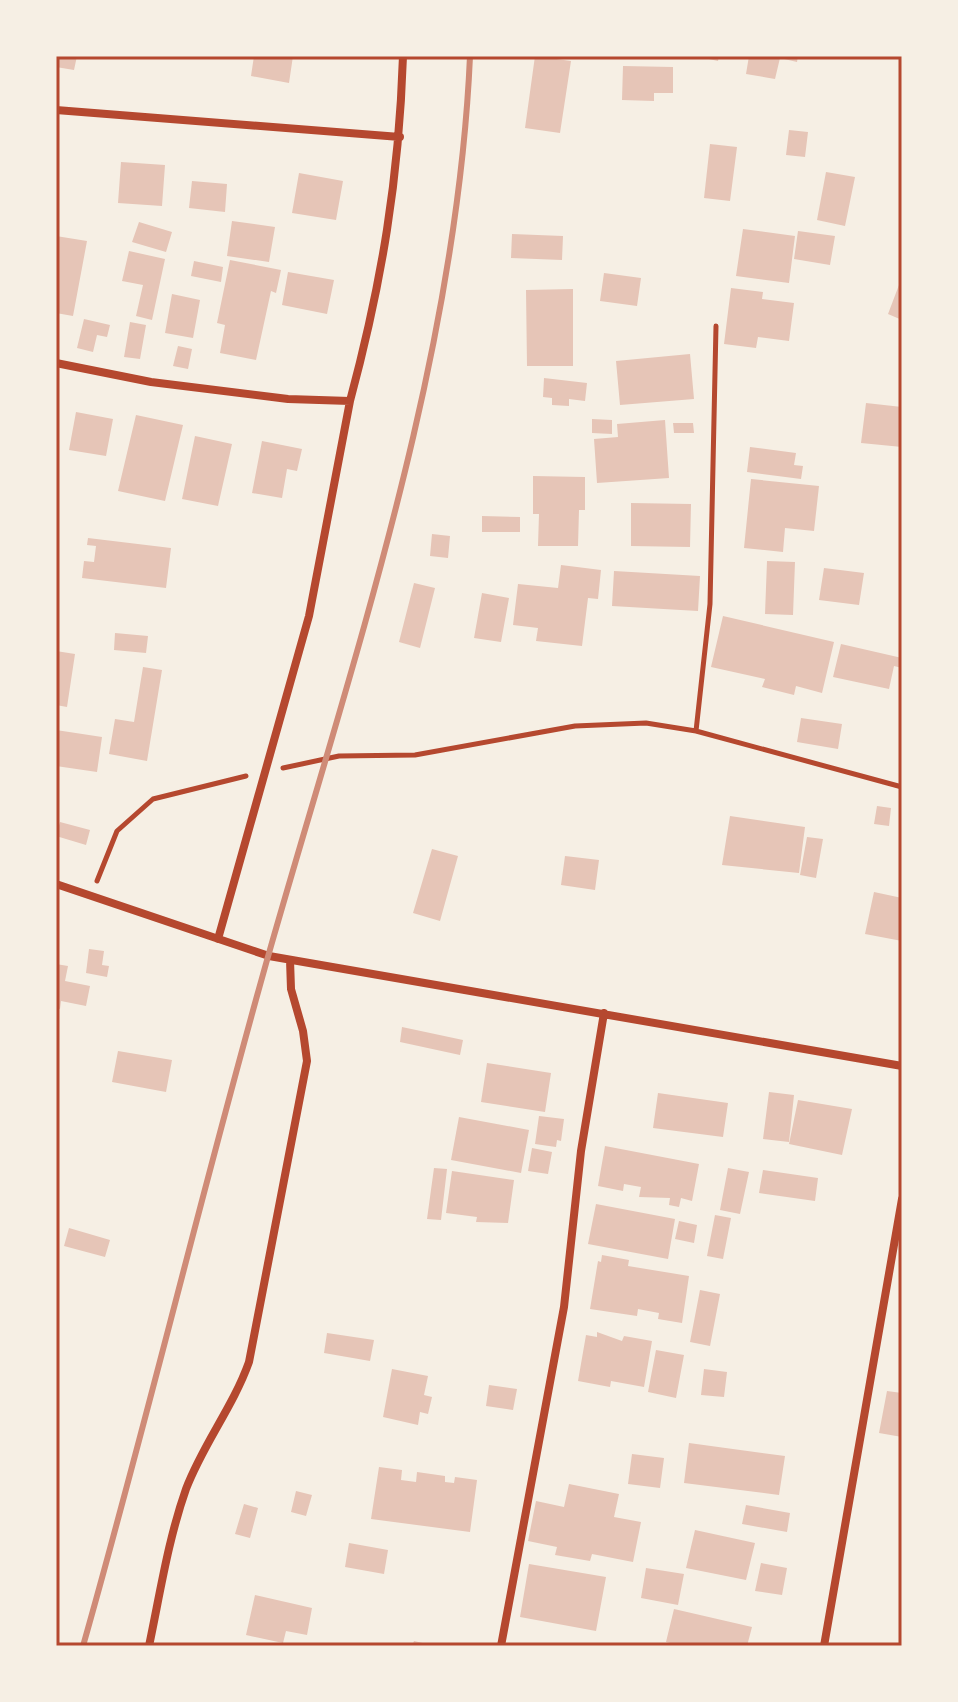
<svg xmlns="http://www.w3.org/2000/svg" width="958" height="1702" viewBox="0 0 958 1702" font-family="Manrope,sans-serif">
	<rect width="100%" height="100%" fill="#f6efe4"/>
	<path fill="#e6c5b7" d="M56 56H77L74 70 56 67Z
		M254 56H293L289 83 251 76Z
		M535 56 571 61 560 133 525 128Z
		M695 56H719L718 61Z
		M749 56H798L797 62 780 58 775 79 746 74Z
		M623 66 673 67V93H654V101L622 100Z
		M789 130 808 132 805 157 786 155Z
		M710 144 737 147 730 201 704 198Z
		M121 162 165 165 162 206 118 203Z
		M826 172 855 177 845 226 817 220Z
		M299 173 343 181 336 220 292 213Z
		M192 181 227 184 225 212 189 208Z
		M232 221 275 227 269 262 227 256Z
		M139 222 172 232 166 252 132 242Z
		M743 229 795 236 789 283 736 276Z
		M798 231 835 236 830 265 794 259Z
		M512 234 563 236 562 260 511 258Z
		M56 236 87 241 73 316 56 313Z
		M129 251 165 259 152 320 136 316 143 285 122 281Z
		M230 260 281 270 276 293 271 291 256 360 220 353 225 325 217 323Z
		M194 261 223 267 221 282 191 276Z
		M288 272 334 280 327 314 282 305Z
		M604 273 641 278 637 306 600 301Z
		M902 277V320L888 314Z
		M731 288 763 292 762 299 794 303 789 341 758 337 756 348 724 344Z
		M573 289V366H527L526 290Z
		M172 294 200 300 193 338 165 333Z
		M84 319 110 325 107 337 97 335 93 352 77 348Z
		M130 322 146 325 140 359 124 357Z
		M178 346 192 349 188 369 173 366Z
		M690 354 694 399 620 405 616 361Z
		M544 378 587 383 585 401 569 399V406L552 405V398L543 397Z
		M866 403 902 407V447L861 443Z
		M76 412 113 419 106 456 69 450Z
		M136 415 183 425 165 501 118 491Z
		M592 419 612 420V434L592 433Z
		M665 420 669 478 597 483 594 439 618 437 617 424Z
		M673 423H693L694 433H674Z
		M195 436 232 444 218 506 182 499Z
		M262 441 302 449 297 471 287 469 282 498 252 493Z
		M750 447 796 453 794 465 803 466 801 479 747 472Z
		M533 476 585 477V510H579L578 546H538L539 514H533Z
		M751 479 819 486 814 531 785 528 783 552 744 548Z
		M631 503 691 504 690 547 631 546Z
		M482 516 520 517V532H482Z
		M432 534 450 536 448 558 430 556Z
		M88 538 171 548 166 588 82 578 84 561 94 562 96 546 87 545Z
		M767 561 795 562 793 615 765 614Z
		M561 565 601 570 598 599 588 598 582 646 536 641 538 628 513 625 518 584 558 588Z
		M824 568 864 573 859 605 819 600Z
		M614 571 700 576 698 611 612 606Z
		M414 583 435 588 420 648 399 642Z
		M482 593 509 598 501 642 474 638Z
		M723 616 834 642 822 693 796 686 794 695 762 687 765 679 711 667Z
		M115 633 148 636 146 653 114 650Z
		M841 644 902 658V668L894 666 889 689 833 677Z
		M56 651 75 654 67 707 56 705Z
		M143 667 162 670 147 761 109 754 115 719 134 722Z
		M801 718 842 724 838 749 797 742Z
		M56 730 102 737 97 772 56 766Z
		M877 806 891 808 889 826 874 824Z
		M730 816 805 827 799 873 722 865Z
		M60 822 90 830 86 845 56 836Z
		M807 837 823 839 816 878 800 875Z
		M432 849 458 856 440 921 413 913Z
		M565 856 599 860 595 890 561 885Z
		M874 892 902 898V941L865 934Z
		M89 949 104 951 102 965 109 966 107 977 86 973Z
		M56 964 68 966 65 981 90 986 86 1006 61 1001 60 1009 56 1008Z
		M402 1027 463 1040 460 1055 400 1042Z
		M118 1051 172 1060 166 1092 112 1082Z
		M487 1063 551 1073 545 1112 481 1102Z
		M769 1092 794 1095 789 1142 763 1139Z
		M658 1093 728 1103 723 1137 653 1128Z
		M798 1100 852 1109 842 1155 789 1144Z
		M539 1116 564 1119 561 1141 557 1140 556 1147 535 1144Z
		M459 1117 529 1130 521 1173 451 1160Z
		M605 1146 699 1164 692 1201 681 1198 679 1207 669 1205 670 1198 639 1197 641 1187 624 1184 623 1191 598 1186Z
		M532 1148 552 1152 548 1174 528 1171Z
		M434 1168 447 1169 441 1220 427 1219Z
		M728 1168 749 1172 740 1214 720 1210Z
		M763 1170 818 1178 815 1201 759 1193Z
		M452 1171 514 1180 508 1223 476 1222 477 1217 446 1213Z
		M596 1204 675 1219 668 1259 588 1244Z
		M715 1215 731 1218 723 1259 707 1256Z
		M679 1221 697 1225 694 1243 675 1239Z
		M69 1228 110 1240 105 1257 64 1246Z
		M602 1255 629 1260 628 1266 689 1276 682 1323 658 1319 659 1313 638 1309 637 1316 590 1309 598 1261 601 1262Z
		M700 1290 720 1294 710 1346 690 1342Z
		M597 1332 622 1341 624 1336 652 1341 644 1387 611 1381 610 1387 578 1381 586 1335 597 1337Z
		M327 1333 374 1340 370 1361 324 1353Z
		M656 1350 684 1355 676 1398 648 1392Z
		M392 1369 428 1376 424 1395 432 1397 428 1414 420 1412 418 1425 383 1417Z
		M704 1369 727 1372 724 1397 701 1395Z
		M489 1385 517 1389 513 1410 486 1406Z
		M887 1391 902 1393V1437L879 1433Z
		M689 1443 785 1456 779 1495 684 1483Z
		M632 1454 664 1458 660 1488 628 1484Z
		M379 1467 402 1470 401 1480 416 1482 417 1472 445 1476V1482L454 1483 455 1477 477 1480 470 1532 371 1519Z
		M569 1484 619 1494 614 1517 641 1522 633 1562 592 1554 590 1561 555 1555 557 1547 528 1541 536 1501 564 1507Z
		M296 1491 312 1495 306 1516 291 1512Z
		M244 1504 258 1508 250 1538 235 1534Z
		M746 1505 790 1513 787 1532 742 1524Z
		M695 1530 755 1543 746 1580 686 1568Z
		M349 1543 388 1550 384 1574 345 1567Z
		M761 1563 787 1568 782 1595 755 1591Z
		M529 1564 606 1577 596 1631 520 1617Z
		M646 1568 684 1574 678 1605 641 1598Z
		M255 1595 312 1608 307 1635 286 1631 283 1643 246 1635Z
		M674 1609 752 1627 747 1646H683L666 1642Z
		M414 1641 431 1645V1646H412Z"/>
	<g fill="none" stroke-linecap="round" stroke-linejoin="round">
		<path stroke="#b5482f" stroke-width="5" d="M696 731 710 604 716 326
			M283 768 339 756 415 755 575 726 646 723 696 731 902 787
			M97 881 117 831 153 799 246 776"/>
		<path stroke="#b5482f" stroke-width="8" d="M56 110 400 137
			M56 363 151 382 288 399 350 401C382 282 399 178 403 56
			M56 884 269 956 902 1066
			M218 939 309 616 350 401
			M149 1646C160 1594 168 1540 186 1489 203 1444 233 1407 249 1362L307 1061 303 1031 291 989 290 960
			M501 1646 564 1307 581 1151 604 1013
			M824 1646 902 1199"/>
		<path stroke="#cf8b77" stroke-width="6" d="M83 1646C149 1414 205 1178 271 946 353 660 457 355 470 56"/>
	</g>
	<rect width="958" height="1702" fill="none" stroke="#f6efe4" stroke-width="116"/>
	<rect x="58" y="58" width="842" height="1586" fill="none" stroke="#b5482f" stroke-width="3"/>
</svg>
